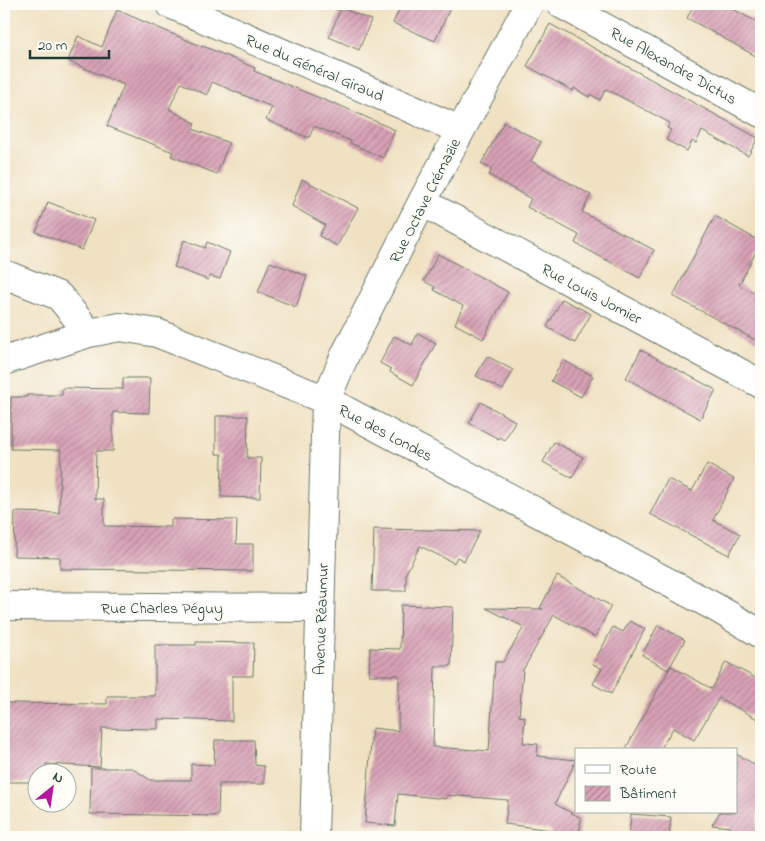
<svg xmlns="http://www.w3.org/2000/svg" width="765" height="841" viewBox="0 0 765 841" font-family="'Indie Flower',sans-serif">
	<defs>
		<pattern id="building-hatch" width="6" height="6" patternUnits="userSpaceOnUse" patternTransform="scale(1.25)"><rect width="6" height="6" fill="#d8a1b6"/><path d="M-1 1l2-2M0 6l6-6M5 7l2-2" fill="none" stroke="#af8495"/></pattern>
	</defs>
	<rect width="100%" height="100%" fill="#fdfcf7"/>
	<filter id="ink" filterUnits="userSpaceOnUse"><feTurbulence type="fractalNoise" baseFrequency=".02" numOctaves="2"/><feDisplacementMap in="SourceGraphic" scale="10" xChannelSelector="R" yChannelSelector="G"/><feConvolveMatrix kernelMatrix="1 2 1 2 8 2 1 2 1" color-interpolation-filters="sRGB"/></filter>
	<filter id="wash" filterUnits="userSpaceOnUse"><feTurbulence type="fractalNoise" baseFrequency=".0096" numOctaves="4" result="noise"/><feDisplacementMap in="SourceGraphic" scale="20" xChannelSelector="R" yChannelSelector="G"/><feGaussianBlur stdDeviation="1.12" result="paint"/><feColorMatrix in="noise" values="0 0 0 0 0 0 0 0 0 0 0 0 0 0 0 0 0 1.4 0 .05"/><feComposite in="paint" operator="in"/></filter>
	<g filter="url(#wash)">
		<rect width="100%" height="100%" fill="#f0e1c2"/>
		<g id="blocks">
			<path fill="url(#building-hatch)" d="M402 4H452L435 41 393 23Z
				M694 4H723L761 24V59L687 18Z
				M341 8 371 20 359 50 329 37Z
				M117 10 203 47V46L255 68 254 71 334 104V103L395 130 383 158 350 143 351 141 314 126 309 138 266 120 272 107 212 82 207 95 181 83 169 109 195 123 193 129 229 143 217 174 171 156 173 152 107 126 124 85 68 61 78 36 102 47Z
				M550 24 758 138 748 156 702 131 696 143 692 141 687 151 666 140 671 130 667 128 670 123 606 89 600 100 590 94 589 97 574 88 573 91 527 66Z
				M504 122 541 142 531 161 591 195 582 212 654 250 640 278 575 243 579 235 527 207 531 199 489 175 492 169 481 164Z
				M302 179 358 208 337 246 319 236 325 225 292 206Z
				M48 202 94 220 82 250 36 232Z
				M715 216 761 242 739 285 761 296V343L673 296Z
				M184 240 205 248 207 242 230 252 220 279 210 276 208 280 174 267Z
				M438 254 508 292 483 339 455 324 463 306 434 290 435 287 424 281Z
				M270 262 307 276 296 307 258 292Z
				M562 299 591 314 575 343 547 327Z
				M418 333 436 343 413 385 390 372 391 369 380 363 394 336 412 345Z
				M641 350 716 390 700 419 626 378Z
				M487 356 513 370 503 390 476 376Z
				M563 360 593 376 581 397 551 381Z
				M123 378H150L149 413 113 412V451H96L95 499H104V526L171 527V519L237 520 236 544H253V571L60 569V557L14 556 15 512 59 513 61 450 11 449V397H27V395H62V388L123 389Z
				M481 402 515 421 505 440 499 437V439L469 423Z
				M216 416H248L247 458H261L260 498 221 497 222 454H216Z
				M554 442 583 457 572 478 543 462Z
				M707 464 734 479 713 520 740 534 729 555 650 514 668 479 692 491Z
				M374 529 429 530 480 531 464 561 457 557 454 563 420 546 406 573V591H372Z
				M557 576 611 606 595 637 554 615 523 670 519 716 525 717 523 743 538 744 537 756 576 760 555 804 581 818 579 837H551V830L505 824 508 800 447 795V799L398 794 395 826 365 823 372 728 398 731 399 675H369L370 648 400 649 401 605 453 607 451 666H435L433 747 489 751 495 662H503L524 627 486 608 543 609 540 608Z
				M630 621 645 629 611 694 593 684 602 669 593 664 613 627 623 632Z
				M658 625 685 640 668 670 642 655Z
				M196 642 254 643 253 676H232V721L158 719V729L102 728 100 767 46 764V774H38V782H7L8 754H4V703L107 704V696H155V645H196Z
				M726 662 761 681V721L719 698 694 740 673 728 660 750H625L671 666 712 689Z
				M215 740H254L255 765 264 766V784H219L218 816 90 814 91 768H132L150 780H191V764L214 765Z
				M736 754 761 768V788H760L756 837H729L730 827 712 825 720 812H736Z
				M631 814 671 817 669 837H629Z"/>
		</g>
	</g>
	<g filter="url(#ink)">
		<use href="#blocks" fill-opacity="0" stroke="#687666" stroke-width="1"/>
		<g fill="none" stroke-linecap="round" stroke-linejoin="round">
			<defs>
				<path id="minor" d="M170 4 460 130
					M561 4 761 113
					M422 202 761 384
					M4 274 59 296 89 333
					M4 361 89 333 120 327 157 333 326 400 713 606 761 634
					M4 606 320 608
					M314 837 326 400 345 355 422 202 529 4"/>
			</defs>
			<use href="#minor" stroke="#687666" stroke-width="30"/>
			<use href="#minor" stroke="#fff" stroke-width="28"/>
		</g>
	</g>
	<g text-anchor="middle" stroke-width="5" stroke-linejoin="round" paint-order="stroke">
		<g font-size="16" fill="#1f3d34" stroke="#fdfcf7">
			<text transform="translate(674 65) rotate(29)" y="6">Rue Alexandre Dictus</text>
			<text transform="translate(315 67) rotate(23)" y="6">Rue du Général Giraud</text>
			<text transform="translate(424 200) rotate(-63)" y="6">Rue Octave Crémazie</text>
			<text transform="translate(592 293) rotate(28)" y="6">Rue Louis Jomier</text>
			<text transform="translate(386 432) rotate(28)" y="6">Rue des Londes</text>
			<text x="162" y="613">Rue Charles Péguy</text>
			<text transform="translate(320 619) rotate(-88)" y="6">Avenue Réaumur</text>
		</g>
	</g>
	<rect width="765" height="841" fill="none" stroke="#fdfcf7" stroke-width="20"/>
	<rect x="575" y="748" width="162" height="65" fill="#fdfcf7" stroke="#a4b0a9"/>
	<rect x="585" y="765" width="25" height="8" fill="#ffffff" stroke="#a4b0a9"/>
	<text x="620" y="774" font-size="15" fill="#1f3d34">Route</text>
	<rect x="585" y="786" width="25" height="15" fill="url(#building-hatch)" stroke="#a4b0a9"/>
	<text x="620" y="798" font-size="15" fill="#1f3d34">Bâtiment</text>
	<g transform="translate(52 788) rotate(30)"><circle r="24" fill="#fdfcf7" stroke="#a4b0a9"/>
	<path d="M0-4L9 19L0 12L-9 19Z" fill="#b5179e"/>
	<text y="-8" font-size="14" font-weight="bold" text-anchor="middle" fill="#1f3d34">N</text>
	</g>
	<path d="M30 50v8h79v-8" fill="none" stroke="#1f3d34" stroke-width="2.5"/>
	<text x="38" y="50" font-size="15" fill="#1f3d34" stroke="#fdfcf7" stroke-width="4" paint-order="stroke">20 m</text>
</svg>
